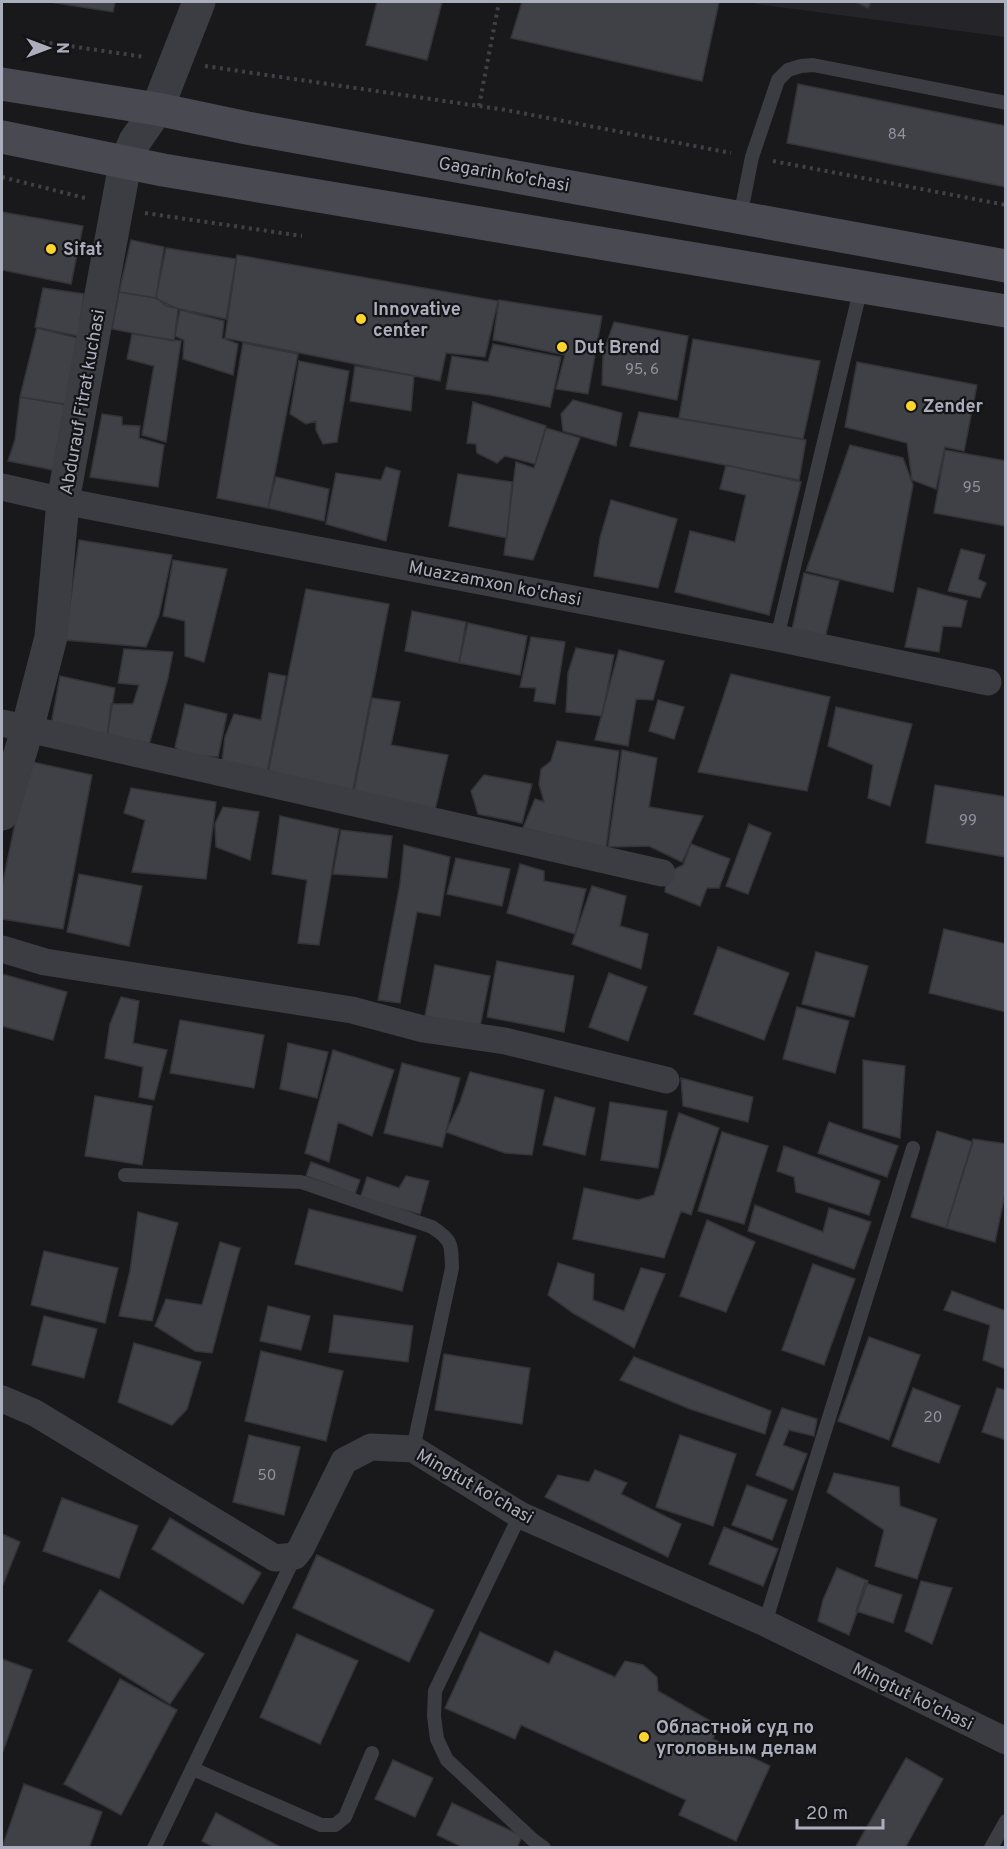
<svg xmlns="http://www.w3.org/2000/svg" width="1007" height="1849" viewBox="0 0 1007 1849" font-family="Overpass,sans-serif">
	<rect width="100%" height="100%" fill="#19191c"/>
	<path fill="#252529" d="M756 2H1005V37L756 4Z"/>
	<path fill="#404146" stroke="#343338" stroke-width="1.5" d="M50 2H115L113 12Z
		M377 2H442L427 60 366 45Z
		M522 2H719L702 81 511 38Z
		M855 2H871L868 8Z
		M798 84 1006 126V187L787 143Z
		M2 212 83 226 71 284 2 270Z
		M131 240 164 247 156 298 119 292Z
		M166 248 236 259 226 319 166 306 156 297Z
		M237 255 498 301 485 357 446 353 440 381 225 338Z
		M43 288 84 294 78 336 35 327Z
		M119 292 155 298 178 309 174 341 112 329Z
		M499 300 602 316 588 394 556 389 565 355 493 340Z
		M180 310 224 321 222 338 238 344 233 375 183 359 184 340 175 336Z
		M614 322 688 336 677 400 602 385 603 354Z
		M37 328 77 338 65 405 20 397Z
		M132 334 181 341 166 442 142 435 154 366 127 359Z
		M693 339 820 361 803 439 679 418Z
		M243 343 298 354 268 508 217 498Z
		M493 344 561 357 550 407 490 395 446 389 452 356 488 362Z
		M299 361 349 371 337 442 323 444 316 430V421L306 424 290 414Z
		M857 362 977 385 964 451 945 447 936 489 912 480 907 443 845 427Z
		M355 366 414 376 411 411 350 401Z
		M20 397 65 404 53 470 8 461 15 440Z
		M573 400 622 413 616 446 563 431 561 414Z
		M473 402 546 426 535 464 505 456 497 463 477 453 476 444 467 443Z
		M639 412 806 440 799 480 630 446Z
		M102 414 122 417V425L140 426 139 438 164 445 158 487 90 477Z
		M546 428 580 438 533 560 504 555 516 462 534 468Z
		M850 445 903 458 913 485 893 592 806 571Z
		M945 450 1006 461V526L934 513Z
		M726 465 801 482 769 615 675 592 690 531 735 542 746 495 720 489Z
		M386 467 400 471 386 541 326 524 336 473 381 480Z
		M458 474 512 482 507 538 449 526Z
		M276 477 329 489 324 521 268 508Z
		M611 500 677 519 658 588 594 576 600 538Z
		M79 540 172 555 159 615 146 647 65 640Z
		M961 549 985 555 978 579 986 583 980 598 948 591Z
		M173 560 227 569 204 662 185 656V621L163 616Z
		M804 573 839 581 825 638 792 630Z
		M918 588 967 601 961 627 943 626 939 652 905 647Z
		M306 589 389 604 353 790 268 773Z
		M412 611 466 622 459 663 405 651Z
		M468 623 527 636 520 675 459 663Z
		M531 637 565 642 555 704 534 701 536 688 520 687Z
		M576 648 614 655 602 716 566 712 568 673Z
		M124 649 173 652 168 678 149 745 107 739 111 704H133L139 685 118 683Z
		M619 650 664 661 653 700 636 699 628 746 595 740Z
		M269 673 286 676 267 773 222 762 225 737 234 714 261 720Z
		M731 674 830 697 807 791 698 772Z
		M60 676 115 688 107 737 51 725Z
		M372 698 400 702 391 745 448 755 435 810 354 791Z
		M658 700 684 707 674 739 649 731Z
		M185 704 227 714 218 757 186 755 175 747Z
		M836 707 912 724 890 806 868 798 873 765 828 746Z
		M557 741 619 751 606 848 523 828 535 799 544 802 539 784 541 769 551 761Z
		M622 750 657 758 649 807 703 816 682 862 649 846 608 847Z
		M28 761 92 775 63 929 2 919V886Z
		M484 775 532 784 522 823 478 814 471 791Z
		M935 785 1006 797V857L926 843Z
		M131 788 216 802 206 879 132 872 145 820 124 813Z
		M223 807 259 812 250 860 216 847 215 824Z
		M280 816 339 829 319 945 298 943 307 880 272 874Z
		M749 824 771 833 748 894 726 886Z
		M341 830 392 836 387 878 333 874Z
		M691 844 730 859 719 888H707L700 906 665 892 667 873 683 865Z
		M404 845 450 857 440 916 417 912 400 1003 378 1000 400 884Z
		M456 858 510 869 502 906 447 894Z
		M520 864 544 871V881L586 889 575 934 507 913Z
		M79 874 142 886 129 946 67 932Z
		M592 886 626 896 620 926 648 934 641 969 572 944Z
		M944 929 1006 944V1012L929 993Z
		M718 947 789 973 764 1040 694 1014Z
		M816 952 868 966 854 1017 802 1004Z
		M497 961 574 976 564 1032 487 1017Z
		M435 965 490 976 480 1027 425 1016Z
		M609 973 647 987 628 1041 589 1027Z
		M2 974 67 992 53 1040 2 1026Z
		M121 997 139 1001 133 1043 167 1050 154 1100 139 1097 143 1067 105 1058 110 1024Z
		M797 1007 849 1021 835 1073 783 1059Z
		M180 1020 264 1035 254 1088 170 1073Z
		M288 1043 328 1052 317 1098 280 1089Z
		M333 1050 394 1070 372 1136 338 1122 329 1162 305 1153Z
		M863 1060 905 1066 900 1138 863 1128Z
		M402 1063 460 1078 442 1147 384 1133Z
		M470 1072 544 1090 532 1155 505 1153 446 1132 460 1102Z
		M681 1078 753 1097 748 1122 683 1106Z
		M95 1096 152 1106 142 1165 85 1156Z
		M555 1097 595 1108 585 1155 543 1145Z
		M610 1102 667 1111 658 1168 601 1160Z
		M679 1113 719 1128 691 1215 681 1211 664 1258 573 1239 584 1188 638 1200 654 1195Z
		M829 1122 898 1146 887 1177 818 1153Z
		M937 1131 973 1142 946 1228 911 1217Z
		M722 1132 768 1146 744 1224 698 1211Z
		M973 1139 1006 1144V1189L995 1242 946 1228Z
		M784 1146 880 1181 869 1215 796 1192 794 1177 777 1171Z
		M311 1162 360 1180 355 1194 306 1176Z
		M406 1176 429 1181 420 1214 360 1199 367 1177 399 1188Z
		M755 1205 823 1232 829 1208 871 1222 854 1269 748 1231Z
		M309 1209 416 1236 402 1291 295 1264Z
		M138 1212 178 1223 152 1321 119 1316 130 1271Z
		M707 1220 755 1242 726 1312 680 1296Z
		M220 1242 240 1248 212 1353 195 1351 155 1326 166 1299 202 1305Z
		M44 1251 118 1268 105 1323 31 1305Z
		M558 1263 594 1274 593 1300 624 1311 641 1268 665 1274 634 1348 573 1313 548 1295Z
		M813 1264 855 1279 824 1365 782 1350Z
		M952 1291 1006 1311V1369L983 1360 990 1325 944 1310Z
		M268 1306 310 1316 301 1350 260 1341Z
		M334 1315 413 1326 408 1362 329 1352Z
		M44 1316 97 1329 84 1378 32 1365Z
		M869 1337 920 1355 889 1440 838 1421Z
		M134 1343 201 1362 187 1409 172 1425 118 1402Z
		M261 1351 343 1371 326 1441 245 1421Z
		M444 1354 530 1368 522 1424 435 1410Z
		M634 1357 771 1411 765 1434 690 1409 620 1380Z
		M913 1388 960 1406 939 1463 892 1446Z
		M997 1388 1006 1390V1440L982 1432Z
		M782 1408 817 1419 814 1436 789 1430 783 1445 807 1454 793 1490 756 1475Z
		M249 1435 300 1447 284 1515 233 1502Z
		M680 1435 736 1454 713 1526 656 1507Z
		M595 1470 627 1483 621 1494 681 1524 668 1557 545 1497 558 1475 589 1482Z
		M834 1473 899 1487 900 1506 937 1519 917 1579 875 1566 884 1530 827 1492Z
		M747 1485 787 1500 772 1540 732 1525Z
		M62 1498 138 1526 119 1578 43 1551Z
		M170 1518 261 1573 243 1604 152 1549Z
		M724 1527 778 1549 763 1586 709 1564Z
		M2 1534 20 1542 2 1587Z
		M317 1555 434 1610 409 1662 293 1608Z
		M837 1568 868 1581 849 1635 818 1621 823 1600Z
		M921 1581 952 1588 932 1644 905 1631Z
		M865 1583 902 1595 893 1623 856 1611Z
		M100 1590 204 1654 170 1704 68 1641Z
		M480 1632 549 1664 555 1651 615 1677 625 1661 643 1665 657 1677 658 1691 719 1726 713 1739 770 1766 736 1841 679 1815 686 1800 521 1725 515 1739 445 1708Z
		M297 1634 358 1661 320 1744 260 1717Z
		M2 1659 32 1670 2 1754Z
		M120 1679 177 1710 121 1815 64 1784Z
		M906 1758 943 1779 905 1848H855Z
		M393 1760 433 1778 415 1817 375 1799Z
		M24 1784 102 1812 89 1848H2Z
		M452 1803 522 1836 517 1848H464L437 1835Z
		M216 1813 282 1848H215L202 1841Z"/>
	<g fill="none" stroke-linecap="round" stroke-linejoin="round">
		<path stroke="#404148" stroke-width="4" stroke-dasharray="3 4.5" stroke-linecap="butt" d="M42 42 145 57
			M205 66 506 110 731 153
			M479 106 499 2
			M773 161 1006 205
			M2 177 89 199
			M145 213 302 236"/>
		<path stroke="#3c3c43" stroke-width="14" d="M740 217 752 157 778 80 788 70 801 66 813 65 1006 103
			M777 638 861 287
			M125 1175 301 1182 432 1227C453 1241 451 1244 452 1268L413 1449
			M520 1515 435 1691 434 1716 437 1739 447 1760 533 1840 544 1848
			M765 1623 913 1148
			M193 1769 321 1825H335L345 1817 372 1753
			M154 1848 295 1556
			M991 1848 1006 1821"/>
		<path stroke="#3c3c43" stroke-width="27" d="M2 487 63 501 777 638 988 682
			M2 723 662 873
			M2 949 45 962 352 1010 423 1029 505 1041 666 1080
			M2 1399 35 1413 275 1558 295 1556 301 1548 344 1461 371 1447 413 1449 520 1515 765 1623 1006 1741"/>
		<path stroke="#3c3c43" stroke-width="33" d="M2 814 27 730 51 637 63 501 125 164 135 141 157 109 199 2"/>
		<path stroke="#484951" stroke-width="33" d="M2 84 157 109 247 128 1006 266
			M2 137 163 170 1006 311"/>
	</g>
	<g fill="#fed52e" stroke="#141417" stroke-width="2">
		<circle cx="51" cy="249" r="6"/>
		<circle cx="361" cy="319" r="6"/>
		<circle cx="562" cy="347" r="6"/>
		<circle cx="911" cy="406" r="6"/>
		<circle cx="644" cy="1737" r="6"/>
	</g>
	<g text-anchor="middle" stroke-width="4.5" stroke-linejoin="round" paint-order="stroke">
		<g font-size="15" fill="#90939e">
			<text x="897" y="139">84</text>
			<text x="642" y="374">95, 6</text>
			<text x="972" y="492">95</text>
			<text x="968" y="825">99</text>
			<text x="933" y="1422">20</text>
			<text x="267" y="1480">50</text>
		</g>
		<g font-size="18" fill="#abaebc" stroke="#141417">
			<text transform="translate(504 174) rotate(10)" y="6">Gagarin ko'chasi</text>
			<text transform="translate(82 402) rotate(-80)" y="6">Abdurauf Fitrat kuchasi</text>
			<text transform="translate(495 583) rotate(11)" y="6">Muazzamxon ko'chasi</text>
			<text transform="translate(475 1486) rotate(30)" y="6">Mingtut ko'chasi</text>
			<text transform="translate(913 1696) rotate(26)" y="6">Mingtut ko'chasi</text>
		</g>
		<g font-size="18" font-weight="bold" fill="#abaebc" stroke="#141417" text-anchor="start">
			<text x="63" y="255">Sifat</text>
			<text x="373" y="315">Innovative<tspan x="373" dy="21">center</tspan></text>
			<text x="574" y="353">Dut Brend</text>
			<text x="923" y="412">Zender</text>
			<text x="656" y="1733">Областной суд по<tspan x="656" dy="21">уголовным делам</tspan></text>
		</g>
	</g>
	<rect width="1007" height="1849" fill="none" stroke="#abaebc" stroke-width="6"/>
	<g transform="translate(48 48) rotate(90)" stroke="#141417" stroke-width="4.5" paint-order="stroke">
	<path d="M0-4.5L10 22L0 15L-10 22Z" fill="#abaebc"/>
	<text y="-9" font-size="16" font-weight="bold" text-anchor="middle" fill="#abaebc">N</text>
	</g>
	<path d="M797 1819v9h86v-9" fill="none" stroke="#abaebc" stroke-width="3"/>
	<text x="806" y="1819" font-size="18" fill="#abaebc" stroke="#141417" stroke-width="4.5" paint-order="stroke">20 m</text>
</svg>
